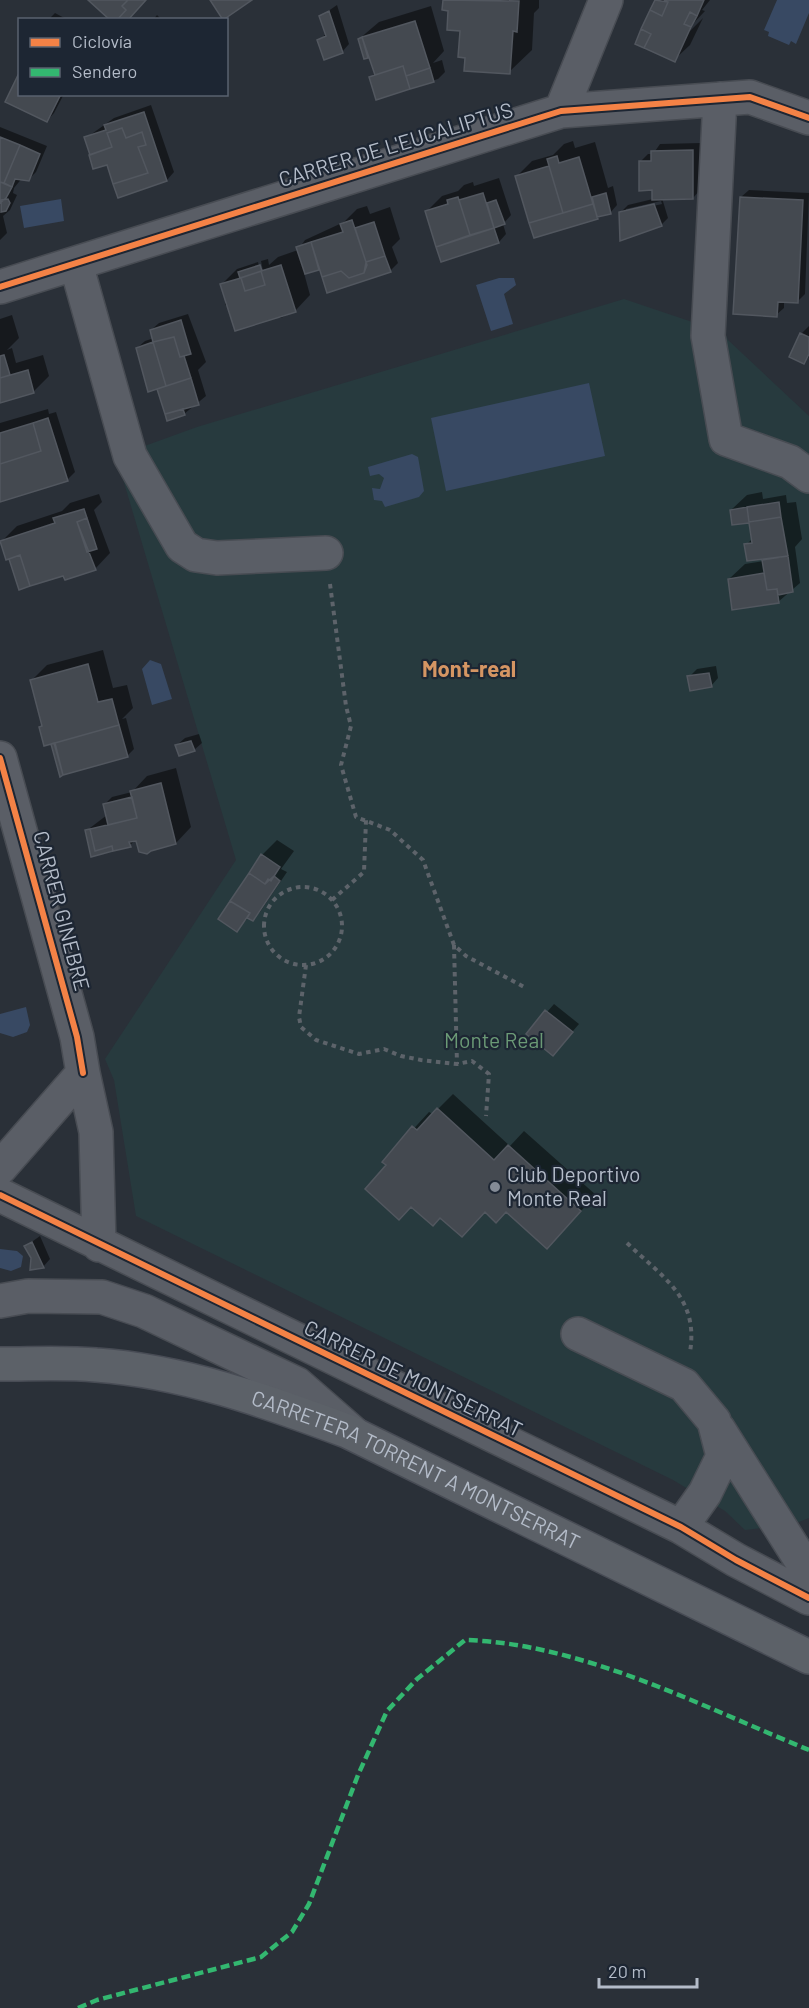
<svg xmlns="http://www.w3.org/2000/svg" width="809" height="2008" viewBox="0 0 809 2008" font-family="Barlow,sans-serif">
	<rect width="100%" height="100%" fill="#2a3038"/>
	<path fill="#273a3e" d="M624 299 725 333 728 340 809 416V1518L794 1524 745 1530 725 1511 673 1480 136 1216 114 1080 105 1059 236 860 109 432 139 448 197 427Z"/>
	<path fill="#384963" d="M777 0H809V13L796 44 791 41 789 45 768 36 769 32 764 30Z
		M61 199 64 221 24 228 20 206Z
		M499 278H514L516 285 504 294 513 324 491 331 476 285Z
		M589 383 605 456 446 491 431 418Z
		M412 454 418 457 424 491 419 497 385 507 382 501 374 500 372 488 380 489 384 478 379 474 370 476 368 467Z
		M150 660 161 664 172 699 152 705 142 669Z
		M26 1007 30 1025 27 1032 13 1037 0 1033V1014Z
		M0 1249 17 1251 23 1256 21 1267 11 1271 0 1268Z"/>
	<path fill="#0007" fill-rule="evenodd" d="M445 0H539V8L534 13 532 50 509 72 467 56 462 30 450 9H444Z
		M657 0H710L702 10 705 11 690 27V31L703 18 690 45 674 60 637 43Z
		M337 5 349 44 342 52 319 40 327 33 321 16Z
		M431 6 444 51 433 63 442 60 445 72 438 79 377 98 371 77 376 72 370 54 365 57 359 39 379 22Z
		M55 13 68 20H48Z
		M157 15 162 20H153Z
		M20 76V94H64L54 113 47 121 7 101Z
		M151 105 174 172 167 180 108 163 86 138 114 118Z
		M0 127 47 146 36 172 29 179 23 177 14 188 13 193 17 195 10 210 3 216 7 233 0 240Z
		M573 141 575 148 595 142 608 188 613 186 617 205 610 213 535 237 517 176 532 161 553 155 564 144Z
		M700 143V190L693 198H662L668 218 661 225 621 212 628 205 653 199V188L640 162 648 154H653L660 144ZM661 201 662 204 626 212V209Z
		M499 178 511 215 503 224 506 234 499 242 442 260 438 247 440 245 426 212 442 196 458 191 464 185 473 182 474 186Z
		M749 190 809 193 805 294 797 302 784 301V308L776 315 741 197Z
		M367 206 370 214 390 207 400 239 392 247 398 263 390 271 320 268 304 273 310 295 295 311 281 318 225 305 226 298 222 284 237 269 258 262 261 274 263 271 261 261 268 259 269 265 278 257 298 250 305 240 344 222 357 209Z
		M188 314 206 362 198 370 206 396 184 414 168 419 158 387 137 348 145 341 154 338 151 330 159 323Z
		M12 315 19 338 7 350 12 348 16 363 43 355 49 376 34 391 0 401V319Z
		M809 326V357L804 362 791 356 801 334Z
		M48 409 49 414 56 412 75 472 67 480 0 500V423Z
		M762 492 763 499 786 495 787 503 796 502 802 539 795 547 800 583 778 602 729 579 745 564 764 561 768 557 746 545 753 538 750 520 731 510 747 495Z
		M99 494 102 502 94 510 110 553 95 569 64 574 20 588 10 557 1 542 17 526 62 511 70 503Z
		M103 650 113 688 127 685 133 708 122 719 126 718 134 749 127 756 61 775 52 745 56 741 31 681 47 665Z
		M716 666 718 678 711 686 689 677 697 669Z
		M199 734 202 743 194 750 177 745 185 738Z
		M176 768 191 827 176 843 137 839 130 845 86 831 107 815 104 805 112 797 132 792 147 776Z
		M277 840 294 851 281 869 287 872 260 912 253 919 249 917 237 930 262 855Z
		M554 1004 579 1024 560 1046 528 1034Z
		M453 1094 510 1146 524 1131 596 1195 562 1231 506 1210 485 1211 384 1161 429 1112 433 1114Z
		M40 1236 50 1259 43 1267 33 1258 26 1246Z"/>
	<path fill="#444950" stroke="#52575f" stroke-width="1.5" d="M88 0H128L122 6 126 10 117 20H110Z
		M128 0H146L128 20H117L126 10 122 6Z
		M210 0H252L223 20Z
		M443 0 519 1 517 32 513 31 510 74 464 71 465 58 458 57 460 31 447 30 448 11 442 10Z
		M655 0 668 2 662 16 650 10Z
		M664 0H704L697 16 690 12 684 24 691 27 675 62 644 48 651 34 641 29 650 10 662 16 668 2Z
		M329 11 343 53 324 60 317 40 326 36 319 16Z
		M690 12 697 16 691 27 684 24Z
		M415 21 430 68 406 76 403 66 375 75 362 37Z
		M641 29 651 34 644 48 635 44Z
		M362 37 368 58 364 59 358 39Z
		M403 66 410 89 376 100 369 77Z
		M430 68 434 82 410 89 406 76Z
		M19 73 20 94H61L47 122 5 102Z
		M144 112 167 181 118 198 113 184 148 173 138 147 146 145 142 132 126 138 122 128 107 133 112 147 90 155 84 137 106 130 104 125Z
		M122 128 126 138 142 132 146 145 138 147 148 173 113 184 107 165 93 169 89 155 112 147 107 133Z
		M0 137 20 145 4 183 0 182Z
		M20 145 40 154 29 181 15 179 12 187 4 183Z
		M693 150V199L652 200V190L639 191V161H651V151Z
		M557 156 559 163 579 157 593 204 563 213 547 159Z
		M549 166 563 213 529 223 515 176Z
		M0 182 12 187 6 198 0 203Z
		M483 193 494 228 470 235 459 200Z
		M606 193 611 214 597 217 592 197Z
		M458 197 470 235 436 247 425 211 448 204 447 200Z
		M740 197 803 200 798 303 778 302 777 317 733 314Z
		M8 199 10 203 6 211 1 212V200Z
		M496 200 505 224 494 228 487 203Z
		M593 204 598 219 534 238 529 223Z
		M654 204 662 226 620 241 619 212Z
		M352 220 367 265 364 273 349 278 341 271 322 277 311 242 343 232 340 224Z
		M374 222 385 256 366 262 355 228Z
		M494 228 499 243 441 262 436 247Z
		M311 242 319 270 305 274 296 247Z
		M385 256 391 272 327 293 322 277 341 271 349 278 364 273 366 262Z
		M260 265 262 271 240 278 238 272Z
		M281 265 296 312 235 331 220 284 241 278 245 291 265 285 261 271Z
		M261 271 265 285 245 291 241 278Z
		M181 320 191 354 180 357 174 337 153 342 150 330Z
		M800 333 809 337V354L804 364 789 357Z
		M174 337 180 357 184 356 191 378 166 386 153 342Z
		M153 342 166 386 148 392 136 348Z
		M4 355 10 375 0 378V356Z
		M28 370 34 393 0 403V378Z
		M191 378 199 405 165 414 157 389Z
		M183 409 185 415 167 421 165 414Z
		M48 418 68 481 0 502V464L41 451 33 423Z
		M33 423 41 451 0 464V433Z
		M779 502 781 517 749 522 747 507Z
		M747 507 749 522 781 517 788 556 747 561 744 544 752 543 749 523 732 525 730 510Z
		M84 509 87 518 77 522 96 570 65 580 63 576 30 586 20 555 6 560 0 541 55 523 53 518Z
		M87 518 97 549 87 552 77 522Z
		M20 555 30 586 19 590 9 559Z
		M788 556 793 592 778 595 777 589 767 590 762 560Z
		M764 573 767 590 777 589 779 603 732 610 728 579Z
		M88 664 98 702 112 699 119 725 44 746 39 727 42 726 30 680Z
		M709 673 712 687 690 691 687 676Z
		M119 725 128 757 63 775 55 743Z
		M191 741 195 751 179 756 175 745Z
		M54 743 63 775 60 777 51 744Z
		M161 783 176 844 151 851 147 854 139 852 136 841 129 842 131 847 113 851 112 846 95 851 90 829 137 818 130 791Z
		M132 797 137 818 108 825 103 804Z
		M90 829 95 851 112 846 113 851 91 857 85 830Z
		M261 854 280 867 271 881 268 879 265 884 249 873Z
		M249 873 265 884 274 876 280 881 253 921 247 918 250 913 230 901Z
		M230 901 250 913 237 932 218 919Z
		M545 1010 573 1032 553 1056 526 1034Z
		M437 1108 494 1160 508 1145 581 1211 547 1249 506 1212 496 1223 485 1212 462 1237 440 1218 433 1226 411 1207 399 1220 365 1189 386 1165 382 1162 412 1126 417 1130Z
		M32 1242 44 1268 30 1270 31 1258 24 1246Z"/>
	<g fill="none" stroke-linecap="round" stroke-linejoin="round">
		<defs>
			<path id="minor" d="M720 99 708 336 726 439 790 462 809 476
				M561 111 606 0
				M76 264 130 456 182 546 196 555 217 558 326 553
				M0 287 561 111 750 97 809 118
				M0 758 77 1037 83 1073
				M0 1168 83 1073 96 1132 99 1245
				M0 1195 681 1527 736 1560 809 1598
				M0 1301 28 1296 102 1297 144 1311 297 1384 353 1433
				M578 1334 684 1385 714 1421 723 1456 705 1493 681 1527
				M719 1430 809 1573"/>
			<g id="major">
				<path id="s1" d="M0 1364C32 1364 64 1362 96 1365 183 1371 266 1401 347 1431L809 1657"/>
			</g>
		</defs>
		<use href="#minor" stroke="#484c53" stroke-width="36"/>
		<use href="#major" stroke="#484c55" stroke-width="36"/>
		<path stroke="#5d636a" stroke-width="4" stroke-dasharray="4.5 4.5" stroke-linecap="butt" d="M330 584 346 706 351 726 341 765 356 817 390 830 423 860 454 945 466 956 526 988
			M264 926a39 39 0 1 1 78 0a39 39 0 1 1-78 0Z
			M332 900 364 872 366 820
			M454 945 457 1064
			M306 965 299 1017 301 1027 316 1040 359 1054 384 1049 401 1056 421 1060 457 1064 472 1061 489 1074 486 1116
			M627 1243C662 1277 699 1297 690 1352"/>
		<use href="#minor" stroke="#5a5e66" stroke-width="33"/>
		<use href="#major" stroke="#5c6168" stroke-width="33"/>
		<path stroke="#33b770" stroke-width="4.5" stroke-dasharray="9 4.5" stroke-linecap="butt" d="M78 2008 97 2000 261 1957 292 1932 309 1904 358 1775 387 1711 417 1679 465 1640C581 1643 703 1707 809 1750"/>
		<defs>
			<path id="cycleway" d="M0 287 561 111 750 97 809 118
				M0 758 77 1037 83 1073
				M0 1195 681 1527 736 1560 809 1598"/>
		</defs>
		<use href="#cycleway" stroke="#1d2633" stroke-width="10"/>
		<use href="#cycleway" stroke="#f48246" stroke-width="6"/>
	</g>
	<circle fill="#848b96" stroke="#1d2633" stroke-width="2" cx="495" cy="1187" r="6"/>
	<g text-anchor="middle" stroke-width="4.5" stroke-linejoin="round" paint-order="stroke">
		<g font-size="21" fill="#b4bcc9" stroke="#1d2633">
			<text transform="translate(396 145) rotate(-17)" y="7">CARRER DE L'EUCALIPTUS</text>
			<text transform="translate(61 911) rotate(75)" y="7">CARRER GINEBRE</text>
			<text transform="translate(413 1379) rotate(26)" y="7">CARRER DE MONTSERRAT</text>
			<text dy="7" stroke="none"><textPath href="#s1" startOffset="435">CARRETERA TORRENT A MONTSERRAT</textPath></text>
		</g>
		<g font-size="21" fill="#6b9a76" stroke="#1d2633">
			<text x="494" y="1048">Monte Real</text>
		</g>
		<g font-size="21" fill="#b4bcc9" stroke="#1d2633" text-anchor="start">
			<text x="507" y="1182">Club Deportivo<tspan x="507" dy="24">Monte Real</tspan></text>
		</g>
		<g font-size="22" font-weight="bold" fill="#d59563" stroke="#1d2633">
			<text x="469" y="677">Mont-real</text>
		</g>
	</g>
	<rect x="18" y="18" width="210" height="78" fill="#1d2633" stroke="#59626f" stroke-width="1.5"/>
	<rect x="30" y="38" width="30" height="9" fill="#f48246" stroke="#59626f" stroke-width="1.5"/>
	<text x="72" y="48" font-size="18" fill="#b4bcc9">Ciclovía</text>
	<rect x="30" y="68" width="30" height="9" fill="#33b770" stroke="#59626f" stroke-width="1.5"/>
	<text x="72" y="78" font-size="18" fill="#b4bcc9">Sendero</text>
	<path d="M599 1978v9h98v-9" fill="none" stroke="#b4bcc9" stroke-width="3"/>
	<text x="608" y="1978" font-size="18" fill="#b4bcc9" stroke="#1d2633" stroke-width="4.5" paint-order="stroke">20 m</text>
</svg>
